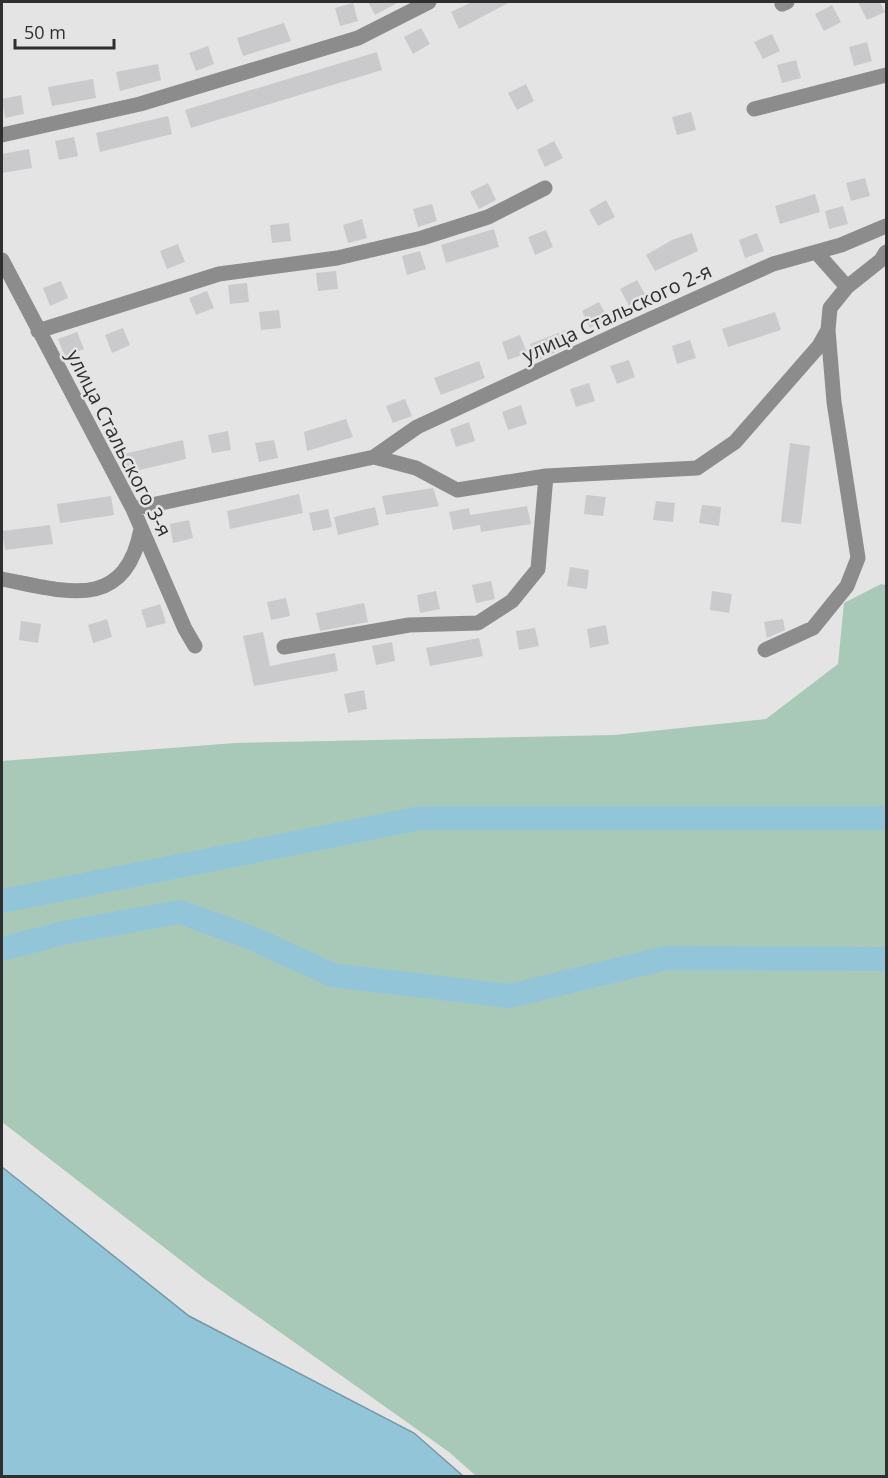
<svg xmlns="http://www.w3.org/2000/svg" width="888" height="1478" viewBox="0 0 888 1478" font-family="'Open Sans',sans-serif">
	<rect width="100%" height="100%" fill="#e4e4e5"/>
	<path fill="#a8c9b8" d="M881 584 886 585V1476H476L449 1452 205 1279 2 1122V761L235 743 614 735 766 719 838 664 844 603Z"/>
	<path fill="#93c5d9" stroke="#7598a6" stroke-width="1.5" d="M2 1167 189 1316 414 1433 463 1476H2Z"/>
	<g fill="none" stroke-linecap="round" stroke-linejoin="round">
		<path stroke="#93c5d9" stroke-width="24" d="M2 901 421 818H886
			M2 949 67 932 180 912 252 938 332 975 509 996 666 958 886 959"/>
	</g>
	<path fill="#cacacc" d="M368 2H399L375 15Z
		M472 2H510L459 29 451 12Z
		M858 2H880L885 12 867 20Z
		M353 3 358 21 340 26 335 8Z
		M832 5 841 22 824 31 815 14Z
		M284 23 291 41 243 56 237 38Z
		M421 28 430 44 413 54 404 37Z
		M772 34 780 51 763 59 754 42Z
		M867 42 872 61 854 66 849 47Z
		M208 46 214 64 196 71 189 53Z
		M377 52 382 70 191 128 185 110Z
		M796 60 801 78 782 83 777 65Z
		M158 64 161 80 120 91 116 72Z
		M93 79 96 98 52 106 48 87Z
		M526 84 534 101 517 110 508 93Z
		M21 95 24 114 5 118 2 99Z
		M691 112 696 130 677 135 672 117Z
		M168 116 172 134 100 152 96 133Z
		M74 137 78 156 59 160 55 141Z
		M554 141 563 158 545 167 537 150Z
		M29 149 32 168 2 173V154Z
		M865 178 870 196 851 201 846 183Z
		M488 183 496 200 479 209 470 192Z
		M815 194 820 212 780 224 775 206Z
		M606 200 615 217 598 226 589 210Z
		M432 204 437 221 418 227 413 209Z
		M843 206 848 224 829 229 825 211Z
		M362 219 367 238 348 243 343 225Z
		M289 223 291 241 272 243 270 225Z
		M494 229 499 247 446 263 441 245Z
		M546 230 553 247 535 255 528 237Z
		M692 233 698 251 655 271 646 255 672 240Z
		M757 233 764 251 745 258 739 240Z
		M178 244 185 262 167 269 160 251Z
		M420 251 426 269 407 275 402 256Z
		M336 271 338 289 318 291 316 273Z
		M637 280 646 296 629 306 620 289Z
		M61 281 68 298 50 306 43 288Z
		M247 283 249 302 230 304 228 285Z
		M207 291 214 308 196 315 189 298Z
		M599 302 608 318 590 328 582 311Z
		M279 310 281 328 261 330 259 312Z
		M775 312 781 330 728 347 722 329Z
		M123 328 130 345 112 353 105 335Z
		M571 328 577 342 537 361 530 344Z
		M77 332 84 349 65 357 58 339Z
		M520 335 527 353 508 360 502 342Z
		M690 340 696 358 677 364 672 346Z
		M629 360 635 377 617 384 610 366Z
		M479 361 485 378 441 395 434 378Z
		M589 383 595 401 576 407 570 389Z
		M405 399 412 416 393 423 386 406Z
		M521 405 527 424 508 430 502 412Z
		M346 419 353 437 307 451 304 432Z
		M469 422 475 441 456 447 450 429Z
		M228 431 231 450 212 453 208 435Z
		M183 440 186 459 127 473 124 454Z
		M274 440 278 458 259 462 255 443Z
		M790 443 810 446 801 524 781 522Z
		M433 488 439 506 386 515 382 496Z
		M299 494 303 513 230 529 227 511Z
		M586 495 606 497 603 516 584 514Z
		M111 496 114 515 60 523 57 504Z
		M656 501 675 503 673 522 653 520Z
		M702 505 721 507 719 526 699 523Z
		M527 506 531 524 481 532 480 525 453 530 449 512 469 508 470 515Z
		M375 507 379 525 338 535 334 517Z
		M328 509 332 527 313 531 309 513Z
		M189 520 193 538 173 543 170 524Z
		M50 525 53 544 5 550 2 531Z
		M570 567 589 570 587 589 567 586Z
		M491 581 495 599 476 603 472 585Z
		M436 591 440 609 420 613 417 595Z
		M712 591 732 594 729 613 710 610Z
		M286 598 290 616 271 620 267 602Z
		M364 603 368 622 320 631 316 613Z
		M160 604 166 623 147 628 141 610Z
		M107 619 112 637 93 643 88 625Z
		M783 619 785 630 767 638 764 622Z
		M21 621 41 624 38 643 19 640Z
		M606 625 609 644 590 648 587 629Z
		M535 628 539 646 519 650 516 631Z
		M263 632 270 666 335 653 338 671 254 686 243 636Z
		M479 638 483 656 430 666 426 648Z
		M392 642 395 661 376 665 372 646Z
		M364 690 367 709 348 713 344 694Z"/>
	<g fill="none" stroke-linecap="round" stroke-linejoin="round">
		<path stroke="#8d8c8c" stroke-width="15" d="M782 4 787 2
			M754 109 886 75
			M2 135 140 104 358 38 429 2
			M816 252 847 287
			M2 260 133 509 185 629 195 646
			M38 331 219 274 337 258 422 238 488 217 545 188
			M374 457 416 468 457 490 546 476 697 468 735 442 819 346 828 330
			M133 509 374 457 417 427 626 330 773 264 841 245 886 226
			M2 579C64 591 125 613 141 529
			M284 647 409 625 478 623 512 601 538 569 546 476
			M765 650 813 628 847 586 858 558 834 402 828 330 830 308 847 287 881 260 886 252"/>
	</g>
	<g text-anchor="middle" stroke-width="5" stroke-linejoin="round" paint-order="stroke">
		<g font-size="20" fill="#2f2f30" stroke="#e4e4e5">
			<text transform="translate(617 313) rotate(-25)" y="7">улица Стальского 2-я</text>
			<text transform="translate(119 443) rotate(63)" y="7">улица Стальского 3-я</text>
		</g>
	</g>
	<rect width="888" height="1478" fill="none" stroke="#2f2f30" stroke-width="6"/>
	<path d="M15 39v9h99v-9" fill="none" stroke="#2f2f30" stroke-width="3"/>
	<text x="24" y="39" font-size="18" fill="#2f2f30" stroke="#e4e4e5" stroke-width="4.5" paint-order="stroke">50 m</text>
</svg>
